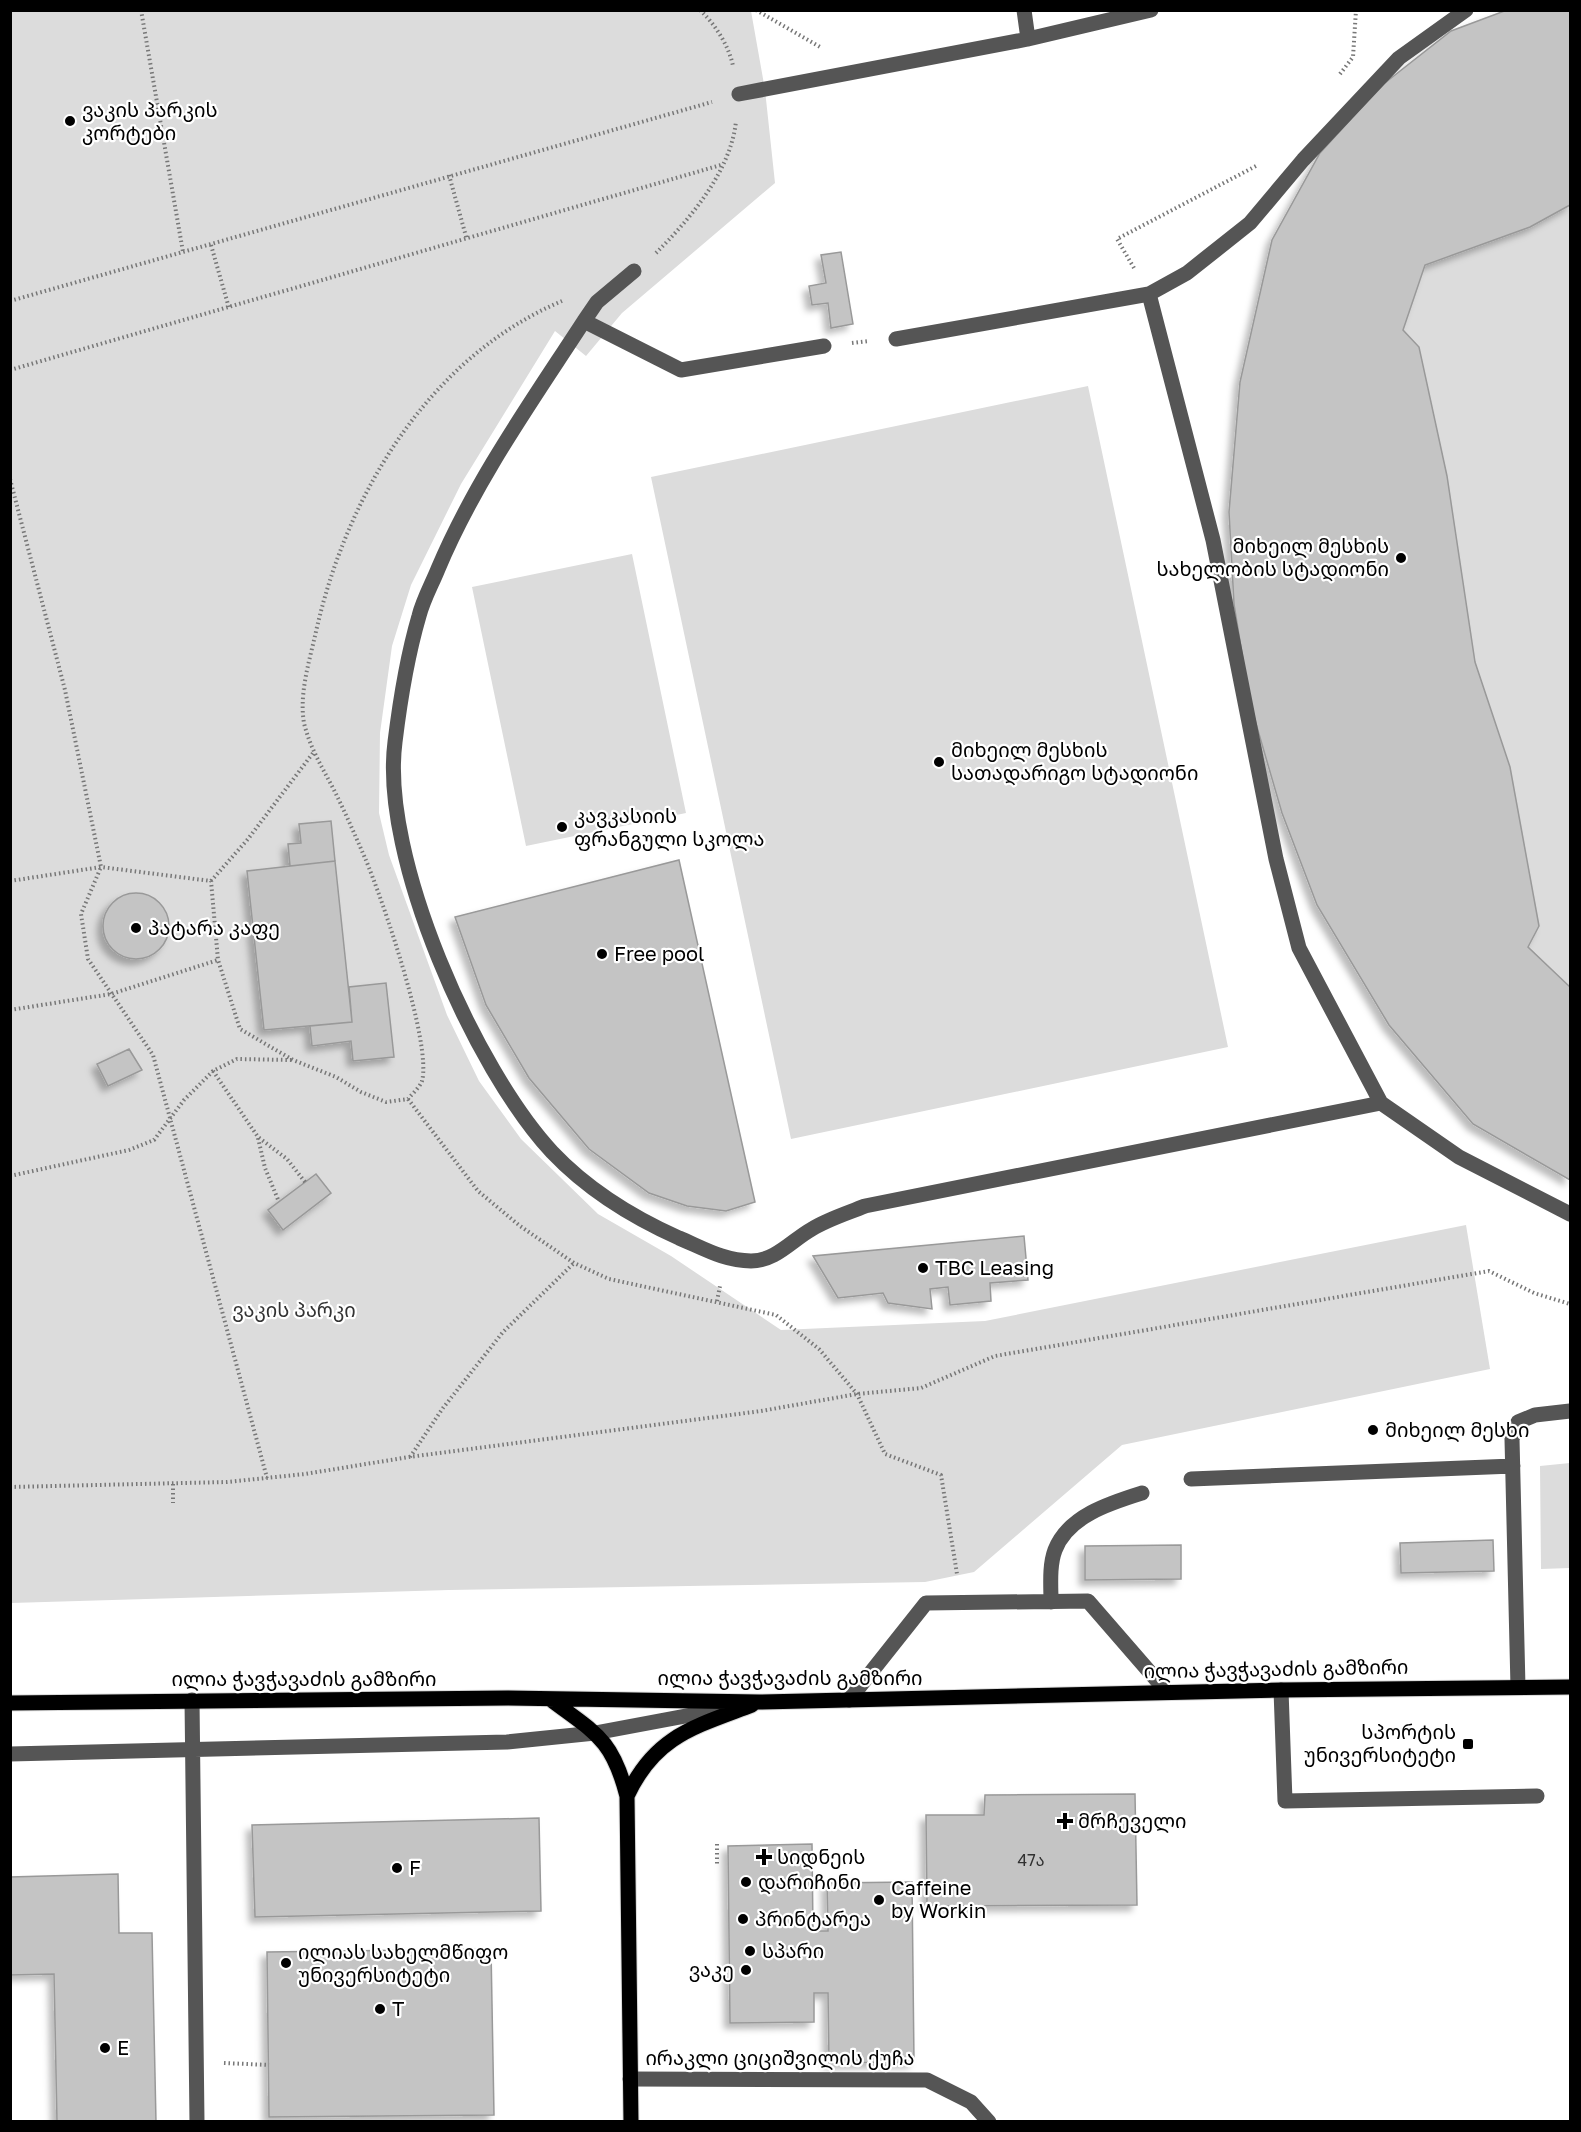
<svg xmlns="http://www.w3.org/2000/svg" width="1581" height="2132" viewBox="0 0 1581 2132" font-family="'Golos Text','Noto Sans Georgian',sans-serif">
	<defs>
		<filter id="shadow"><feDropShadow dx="-5.5" dy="5.5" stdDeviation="3" flood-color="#0004"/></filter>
	</defs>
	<rect width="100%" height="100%" fill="#fff"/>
	<path fill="#dcdcdc" d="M10 11H751L765 90 775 183 622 313 586 356 555 331 461 484 411 585 392 646 380 733 379 813 389 855 447 1015 479 1081 521 1139 598 1214 671 1256 781 1330 985 1321 1466 1225 1490 1369 1122 1445 974 1572 925 1582 449 1590 11 1603Z
		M1507 11H1570V1180L1473 1124 1389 1025 1317 905 1282 813 1250 703 1234 604 1229 512 1240 382 1381 86 1451 31Z
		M1088 386 1228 1047 791 1139 651 477Z
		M632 554 686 813 526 846 472 587Z
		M1570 1463V1568L1541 1569 1540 1466Z"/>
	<path fill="#c4c4c4" stroke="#999" stroke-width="1.5" filter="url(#shadow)" d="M1507 10H1570V205L1530 227 1425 265 1403 330 1419 347 1447 476 1475 662 1510 767 1539 926 1528 947 1570 987V1180L1473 1124 1389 1025 1317 905 1282 813 1250 703 1234 604 1229 512 1240 382 1272 240 1320 153 1381 86 1451 31Z
		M841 252 853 324 831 328 828 303 812 305 809 286 826 283 821 255Z
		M331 821 335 861 290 866 288 844 301 843 299 824Z
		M679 860 755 1202 726 1211 687 1206 649 1193 589 1149 529 1078 486 1005 455 917Z
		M335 861 352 1022 264 1030 247 871Z
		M103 926a33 33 0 1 1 66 0a33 33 0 1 1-66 0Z
		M386 983 394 1057 353 1061 351 1041 312 1046 310 1026 352 1022 349 987Z
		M129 1049 142 1070 108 1086 97 1064Z
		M316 1174 331 1193 283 1230 268 1210Z
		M1024 1236 1028 1280 990 1283 991 1301 950 1305 948 1287 930 1289 932 1309 888 1303 883 1293 838 1298 813 1256Z
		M1493 1540 1494 1571 1401 1573 1400 1543Z
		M1181 1545V1579L1085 1580V1546Z
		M1135 1794 1137 1905 927 1906 926 1815H984L985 1795Z
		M539 1818 541 1911 255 1917 252 1825Z
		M812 1844 813 1931H828L827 1883 912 1882 914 2062 829 2063 828 1993H814V2022L730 2023 728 1846Z
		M118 1874 119 1933H152L156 2122H57L54 1974 10 1975V1877Z
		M491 1949 494 2115 269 2117 267 1952Z"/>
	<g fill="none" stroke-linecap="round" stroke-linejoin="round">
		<defs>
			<path id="major" d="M550 1699C595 1733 612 1738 627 1796L631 2122
				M10 1703 508 1698 759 1702 1281 1690 1570 1687
				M627 1796C655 1736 694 1727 752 1705"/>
		</defs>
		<use href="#major" stroke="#dbdbdb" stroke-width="17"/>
		<path stroke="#777" stroke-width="4" stroke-dasharray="1.5 3" stroke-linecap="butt" d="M141 10 183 252
			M700 10C715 24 729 46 733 66
			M756 10 822 48
			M1340 74 1353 57 1356 10
			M449 175 467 240
			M211 245 229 308
			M656 253C690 219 731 171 736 121
			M1134 268 1117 239 1256 166
			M10 301 712 102
			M852 343 869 341
			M10 370 721 165
			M10 479 65 690 101 867 81 914 88 959 153 1055 267 1478
			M10 881 101 867 211 881 218 960
			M211 881 248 839 313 753
			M10 1010 111 994 218 960 240 1029 293 1060 336 1077 361 1092 386 1102 408 1099C412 1094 420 1087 422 1081 432 1043 382 898 365 858 355 835 345 812 334 790 322 767 310 748 304 723 299 695 309 662 315 636 345 498 427 358 562 301
			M213 1071 258 1137 287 1159 305 1182
			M408 1099 478 1191 520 1226 574 1263 609 1279 776 1315 819 1349 857 1394 885 1454 941 1475 957 1574
			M258 1138 265 1168 279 1202
			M10 1176 129 1150 154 1140 184 1100 213 1071 237 1059 292 1060
			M717 1301 720 1286
			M410 1457 443 1408 503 1332 574 1263
			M173 1484V1503
			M10 1487 227 1482 305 1474 409 1457 761 1411 857 1394 921 1388 995 1356 1489 1271 1534 1293 1570 1304
			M717 1844V1864
			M224 2063 269 2065"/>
		<path stroke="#555" stroke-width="15" d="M1024 10 1028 39
			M1466 10 1399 58 1303 160 1250 223 1187 273 1149 294 1213 540 1276 859 1299 948 1381 1103 1459 1157 1570 1214
			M739 94 1028 39 1151 10
			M584 321 597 302 634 271
			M896 339 1149 294
			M824 346 681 370 584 321C532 401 475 481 438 569 432 584 423 600 419 616 407 657 400 701 395 742 380 857 475 1069 552 1152 588 1190 632 1217 679 1238 703 1248 724 1261 751 1261 776 1261 792 1240 812 1229 828 1219 848 1213 865 1206L1381 1103
			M1191 1479 1513 1466
			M1051 1602C1051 1586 1049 1566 1055 1550 1068 1516 1110 1503 1142 1493
			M1518 1687 1512 1439 1518 1422 1535 1415 1570 1411
			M1281 1690 1285 1801 1537 1796
			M192 1700 197 2122
			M849 1700 926 1603 1088 1601 1167 1692
			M10 1754 507 1742 595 1733 739 1706
			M630 2079 927 2080 971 2102 989 2122"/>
		<use href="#major" stroke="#000" stroke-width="15"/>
	</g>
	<g fill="#000" stroke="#fff" stroke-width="2">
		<circle cx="70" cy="121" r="6"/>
		<circle cx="1401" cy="558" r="6"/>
		<circle cx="939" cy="762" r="6"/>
		<circle cx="562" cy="827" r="6"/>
		<circle cx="136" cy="928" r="6"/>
		<circle cx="602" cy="954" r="6"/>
		<circle cx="923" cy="1268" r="6"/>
		<circle cx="1373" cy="1430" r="6"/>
		<rect x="1462" y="1738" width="12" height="12" rx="3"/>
		<path d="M1062 1812h6v6h6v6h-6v6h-6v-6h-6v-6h6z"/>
		<path d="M761 1848h6v6h6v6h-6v6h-6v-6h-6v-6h6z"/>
		<circle cx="397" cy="1868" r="6"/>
		<circle cx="746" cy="1882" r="6"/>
		<circle cx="879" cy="1900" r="6"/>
		<circle cx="743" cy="1919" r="6"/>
		<circle cx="750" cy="1951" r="6"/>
		<circle cx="286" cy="1963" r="6"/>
		<circle cx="746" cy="1970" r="6"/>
		<circle cx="380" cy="2009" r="6"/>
		<circle cx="105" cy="2048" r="6"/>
	</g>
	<g text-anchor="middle" stroke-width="4.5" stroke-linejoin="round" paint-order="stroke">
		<g font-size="16" fill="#313131">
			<text x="1031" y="1866">47ა</text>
		</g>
		<g font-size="20" fill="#000" stroke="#fff" text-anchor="start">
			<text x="82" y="117">ვაკის პარკის<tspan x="82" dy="23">კორტები</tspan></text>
			<text x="1389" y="553" text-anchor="end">მიხეილ მესხის<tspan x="1389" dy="23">სახელობის სტადიონი</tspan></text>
			<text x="951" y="757">მიხეილ მესხის<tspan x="951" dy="23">სათადარიგო სტადიონი</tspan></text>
			<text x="574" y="823">კავკასიის<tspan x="574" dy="23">ფრანგული სკოლა</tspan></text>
			<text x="148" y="935">პატარა კაფე</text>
			<text x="614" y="961">Free pool</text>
			<text x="935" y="1275">TBC Leasing</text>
			<text x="1385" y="1437">მიხეილ მესხი</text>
			<text x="1456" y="1739" text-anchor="end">სპორტის<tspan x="1456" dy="23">უნივერსიტეტი</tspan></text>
			<text x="1078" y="1828">მრჩეველი</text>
			<text x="777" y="1864">სიდნეის</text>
			<text x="409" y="1875">F</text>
			<text x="758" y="1889">დარიჩინი</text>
			<text x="891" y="1895">Caffeine<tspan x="891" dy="23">by Workin</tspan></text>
			<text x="755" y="1926">პრინტარეა</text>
			<text x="762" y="1958">სპარი</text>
			<text x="298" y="1959">ილიას სახელმწიფო<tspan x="298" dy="23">უნივერსიტეტი</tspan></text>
			<text x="734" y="1977" text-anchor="end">ვაკე</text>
			<text x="392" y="2016">T</text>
			<text x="117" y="2055">E</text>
		</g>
		<g font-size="20" fill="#333" stroke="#fff">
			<text x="294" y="1317">ვაკის პარკი</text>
		</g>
		<g font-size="20" fill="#000" stroke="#fff">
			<text transform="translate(1276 1669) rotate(-1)" y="7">ილია ჭავჭავაძის გამზირი</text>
			<text x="790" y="1685">ილია ჭავჭავაძის გამზირი</text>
			<text x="304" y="1686">ილია ჭავჭავაძის გამზირი</text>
			<text x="780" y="2065">ირაკლი ციციშვილის ქუჩა</text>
		</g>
	</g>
	<rect width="1581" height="2132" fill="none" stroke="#000000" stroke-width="24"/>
</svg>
